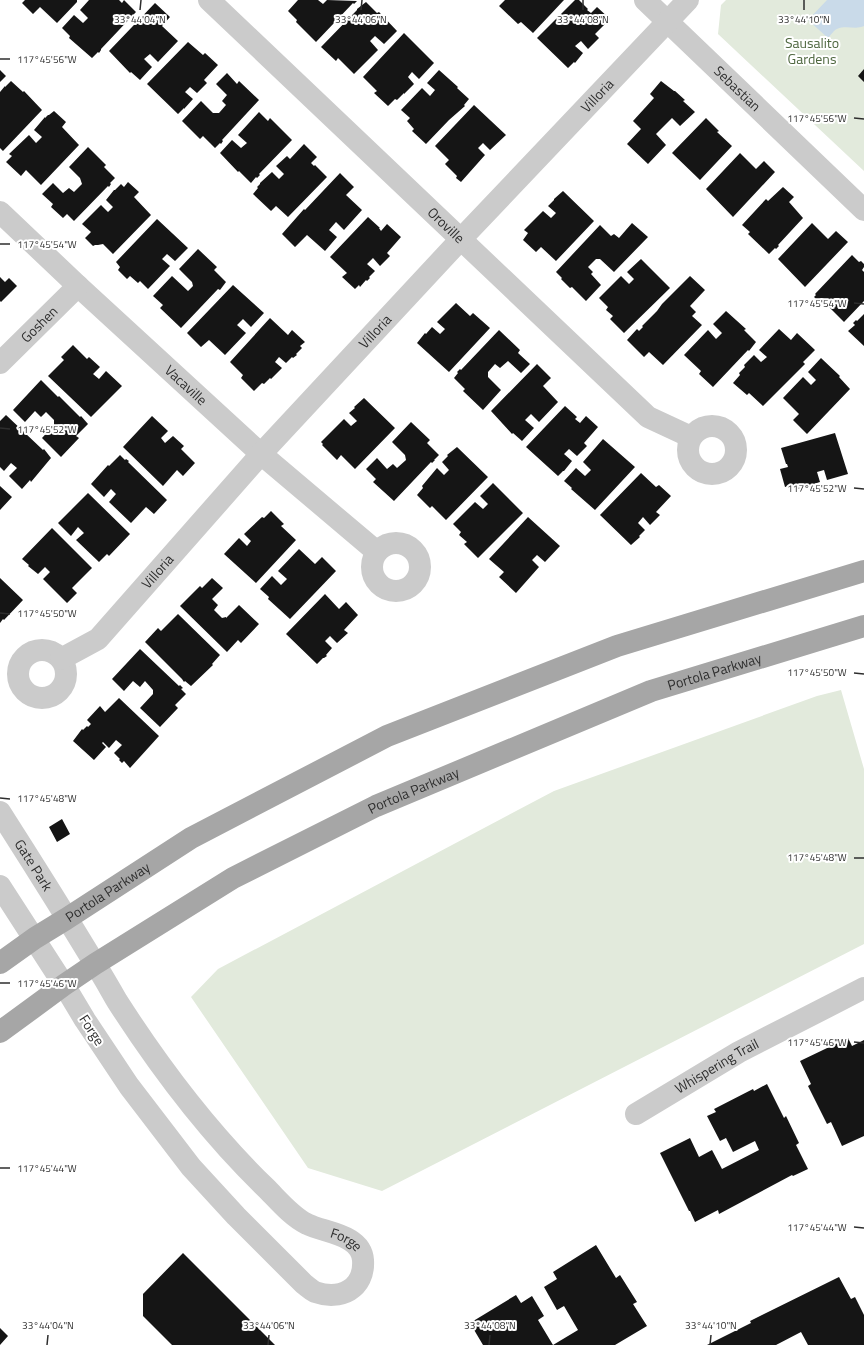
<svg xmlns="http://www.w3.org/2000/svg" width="864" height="1345" viewBox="0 0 864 1345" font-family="'Titillium Web',sans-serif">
	<rect width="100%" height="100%" fill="#fff"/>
	<path fill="#e2eadc" d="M726 0H864V171L718 34 721 5Z
		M841 690 864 769V944L382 1191 308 1168 191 997 218 969 554 791 817 696Z"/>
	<path fill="#c9dae9" d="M827 0H864V26C856 30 846 25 837 29 834 30 830 36 828 38L808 20Z"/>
	<path fill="#151515" d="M25 0H77V2L57 23 40 7 33 14 22 3Z
		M89 0H119L122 3 124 0 136 12 101 49V50L99 53 98 52 92 58 69 38 70 36 62 28 74 15 83 23 88 18 80 10Z
		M298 0H318L323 4 327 0 357 1 354 4 353 3 316 42 296 22 297 20 288 11Z
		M505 0H564L533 33 521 22 518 24 499 6Z
		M575 0H579L588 9 587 10 591 13 597 7 610 19 595 34 599 38 588 49 581 41 575 46 583 53 575 63 574 62 568 68 537 38Z
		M366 2 377 13 379 12 397 31 384 44 375 36 370 41 378 50 354 74 338 58 336 61 321 47 357 10V9Z
		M155 3 170 17 162 26 178 41 158 62 150 54 144 59 152 67 140 80 131 72 130 73 109 51Z
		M404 33 434 63 419 79 412 72 408 77 414 84 404 94V93L397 100 395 99 388 106 374 93 377 91 363 77Z
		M188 42 203 55 205 53 218 65 204 80 207 83 197 93 190 87 185 92 193 99 184 109V108L178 114 147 84Z
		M864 69V82L858 76Z
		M0 70 6 76 0 82Z
		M439 70 458 87 457 88 469 99 464 105 465 106 449 120 426 144 412 131 414 129 407 121 410 118 401 110 422 88 430 96 435 90 427 83Z
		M227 73 237 84 239 81 259 100 222 140 223 141 221 144 220 143 215 148 203 136 200 139 182 121 201 101 213 113H219L226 105 222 101 227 95 216 84Z
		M11 81 23 92 24 91 42 110 3 151 0 148V92L5 86V87Z
		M661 81 674 91H675L685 100 683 101 695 112 680 126 672 118 656 134 666 145 648 164 627 144 641 129 633 121 654 98 650 94Z
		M474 105 506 135 490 150 483 143 478 148 485 155 461 182 456 178 457 176 445 164 449 160 435 146Z
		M54 111 66 122 62 127 79 145 41 185 26 170 21 176 6 162 12 156 9 154 29 135 36 143 42 137 34 130 45 117V118L48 115H49Z
		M259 112 268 121 270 118 292 140 259 174 260 175 257 178 256 177 251 183 239 171 238 172 220 153 232 140 241 148 247 143 238 135Z
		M706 118 719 131 717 132 732 146 700 180 672 153Z
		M304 144 317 157 311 163 314 166 315 165 327 177 288 217 276 206 271 211 253 194 258 188 257 187 260 184V183L272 172 279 179 284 174 276 166 287 156 290 159Z
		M88 147 106 165 104 167 115 178 110 183 111 184 109 187 108 186 74 221 67 214 63 218 51 207 53 204 42 194 53 183 63 193 69 188 74 192 82 184 80 178 69 167Z
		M740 153 756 169 764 161 775 172 733 217 706 189Z
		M340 173 354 187 346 195 362 210 344 230 336 222 329 230 337 237 325 251 307 235 295 247 282 234 304 209 305 210Z
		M128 182 139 192 134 197 151 215 113 254 103 244 98 245H95L93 246 85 238 91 232 82 224 101 205 108 212 113 207 106 200 114 190H115L121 184 124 187Z
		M783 187 794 197 789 202 803 218 778 245 779 246 776 249 775 248 769 254 748 234 750 232 742 225 766 199 768 201Z
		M563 191 594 221 556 261 541 247 536 252 523 240 528 233 524 230 543 211 551 218 556 213 548 206 554 200V199Z
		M368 217 380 228H379L381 231 387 224 401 237 387 253 390 256 380 266 373 258 367 264 375 271 369 277 370 278 367 281 366 280 360 287 359 285 355 289 342 277 347 273 330 257Z
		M157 219 188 248 175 261 167 254 162 259 170 266 148 289 140 281 138 283 130 276 127 279 118 270 120 267 116 262Z
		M632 223 648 237 614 272 600 259H596L588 267 593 272 591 274 601 285 586 301 572 287 570 288 561 279 562 278 556 272 600 225 611 236 614 234 619 238Z
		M812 223 828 239 836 231 848 242 805 287 778 259Z
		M198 249 217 267 214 270 226 282 220 290 218 289 181 328 160 308 163 305 153 296 172 276 188 291 193 286 192 282 179 269Z
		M852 255 859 262 861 261 864 264V267L862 270 864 272V301L844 322 826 304 824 306 814 297 816 295 815 294Z
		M641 259 670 288 624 333 610 319 613 316 606 310 608 307 599 298 621 276 629 284 634 279 627 272Z
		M690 276 705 290 690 306 696 312 692 316 702 325 663 365 649 352 644 357 627 340 637 329 639 331 643 327 642 326 657 311 662 304Z
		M0 277 5 282 9 278 17 286 1 302 0 301Z
		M233 285 264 313 251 327 243 319 237 325 246 333 225 355 209 340 201 347 187 333Z
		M456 303 470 316 473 313 490 328 449 372 417 343 425 333 426 334 432 327 440 334 445 329 437 322Z
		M726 311 746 329 744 330 756 342 749 351 748 350 713 387 699 374 701 371 684 355 708 330 716 339 722 333 713 324Z
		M864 314V346L848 331 855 325 853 323 856 320 857 321Z
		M270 318 288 335 292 330 305 342 300 346 302 348 296 354 297 355 293 358 292 357 286 363 279 357 275 362 282 368 271 379 270 378 264 384 262 383 254 391 241 378 243 375 230 362Z
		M779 329 791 340 797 333 815 350 803 362 805 364 763 406 749 393 747 395 733 383 740 375 739 373 745 367 744 365 754 355 761 362 767 357 759 350Z
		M499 330 520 350 518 353 530 364 521 373 508 361 500 368 495 364 488 372V377L501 390 483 410 463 391 465 389 454 378 458 373 457 372 460 369 461 370Z
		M73 345 87 359 89 357 100 367 93 374 99 379 106 371 122 386 91 417 48 376 64 360 61 357Z
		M821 358 840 376 839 377 850 389 807 434 793 420 799 414 783 398 803 377 811 385 816 380 808 372Z
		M537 364 551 378 543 386 558 402 539 422 531 414 525 420 534 428 522 441 513 433 512 434 491 411Z
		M41 380 58 397 59 396 80 417 81 416 88 424 76 436 79 438 61 457 42 438 54 425V420L46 412 41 417 35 411 25 422 13 410Z
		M364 398 395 428 355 469 341 455 337 460 322 445 323 444 321 442 344 419 351 426 357 421 349 413 355 408 354 407Z
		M565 406 577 417 575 419 580 423 586 416 598 427 584 443 587 446 577 456 569 449 564 454 572 461 564 471H563L558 476 526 447Z
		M6 415 43 450 44 449 51 458 31 482 30 480 22 489 9 476 17 468 11 463 4 471 0 467V421Z
		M152 416 168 431 161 438 165 443 173 436 184 446 181 449 195 463 183 476 177 470 163 486 123 447Z
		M411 422 430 440 427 443 439 455 434 460H435L432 463 431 462 394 501 373 482 376 479 366 469 377 458 387 469 393 464 397 468 406 460 405 455 392 442Z
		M835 433 848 474 827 480 824 470 817 472 820 482 795 490 794 485 785 487 780 469 788 467 787 464H786L781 448Z
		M603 439 635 467 595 510 571 489 572 488 564 481 576 468 585 476 591 470 583 462Z
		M457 447 488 477 446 520 432 506 430 508 417 495 423 488 422 486 437 468 444 475 449 470 442 462 448 456 447 455Z
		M120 455 125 460 126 459 129 461 128 462 167 500 154 514 146 507 131 523 109 502 116 494 111 489 104 497 91 484 108 465 109 466Z
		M641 473 656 487 659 485 671 496 656 512 660 515 650 525 643 517 638 523 645 530 639 536 640 537 631 545 600 515Z
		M493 483 523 513 478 558 464 544 467 542 459 535 461 532 453 524 475 502 483 509 488 504 480 496Z
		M0 486 12 497 0 510Z
		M88 493 130 534 109 556 107 554 99 562 76 540 84 533 78 527 71 536 58 523Z
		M271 511 284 524 281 526 296 540 256 583 224 554 239 538 247 546 251 541 244 534 262 517 264 518Z
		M528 517 560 546 545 562 537 555 532 560 539 567 516 593 499 577 504 572 489 559Z
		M52 528 92 568 72 588 77 593 67 603 43 579 50 572 45 567 38 574 28 566 29 565 22 559Z
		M299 549 315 564 322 557 336 571 290 619 268 599 269 597 260 589 272 576 281 585 287 579 278 571Z
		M0 578 23 600 4 620 3 619 0 623Z
		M212 578 223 588 212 599 218 605 214 610 222 618 226 617V618L239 605 259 624 241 643 238 640 227 652 180 606 200 586 202 588Z
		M325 594 339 609 346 602 358 615 344 630 348 633 337 643 330 636 325 641 332 648 326 655 327 656 324 658H323L317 664 286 634Z
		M178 614 220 655 212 664 213 665 191 686 185 681 184 682 182 679 145 642 158 628 161 631Z
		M140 649 179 686 180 685 183 688 181 689 186 694 175 705 178 708 160 727 140 708 153 694V690L145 681 140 687 133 681 124 691 112 679Z
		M119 698 159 736 130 768 124 761 122 763 119 760 120 759 114 753 122 745 116 740 109 748 103 742 102 743 106 747 94 760 73 741 82 729 83 730 87 726 88 727 91 724 87 720 100 706 105 712Z
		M62 819 70 834 57 842 49 827Z
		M848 1038 852 1046 864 1040V1136L842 1146 831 1122 827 1124 808 1086 811 1084 800 1061Z
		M767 1084 784 1118 786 1116 799 1143 796 1145 808 1169 793 1176 792 1175 719 1214 718 1210 695 1222 690 1211H689L660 1153 690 1138 699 1157 712 1150 722 1169 759 1150 755 1141 733 1152 726 1138 720 1141 707 1116 716 1112 714 1109 753 1089 754 1091Z
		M596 1245 616 1278 620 1275 637 1302 633 1304 647 1326 615 1345H553L578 1330 564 1306 557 1310 544 1287 557 1279 553 1272Z
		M183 1253 275 1345H172L143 1316V1294Z
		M839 1277 851 1299 855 1297 864 1315V1345H808L801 1332 776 1345H707L751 1323 750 1321Z
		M516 1295 521 1303 532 1296 544 1316 538 1320 553 1345H483L470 1323Z
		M0 1328 8 1336 0 1345Z"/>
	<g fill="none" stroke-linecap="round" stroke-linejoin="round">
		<g stroke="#cbcbcb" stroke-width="22">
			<path id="s1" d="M209 0 648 417 691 437"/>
			<path id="s2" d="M645 0 864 210"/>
			<path id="s3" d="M0 212 78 286 261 454 377 552"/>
			<path id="s4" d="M0 363 78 286"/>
			<circle cx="712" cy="450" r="24"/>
			<circle cx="396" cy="567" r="24"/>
			<circle cx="42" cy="674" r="24"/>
			<path id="s5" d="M61 659 98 639 261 454 461 239 688 0"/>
			<path id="s6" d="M0 812C32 862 64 913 95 964 103 976 110 989 117 1001 160 1068 209 1133 266 1188 278 1200 292 1217 307 1224 325 1233 361 1234 363 1260 365 1289 340 1301 315 1292 311 1290 308 1287 304 1284L236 1216 191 1167 129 1086 85 1020 64 985 0 886"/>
			<path id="s7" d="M636 1114 739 1052 864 988"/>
		</g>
		<g stroke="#a6a6a6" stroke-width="22">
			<path id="s8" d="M0 963 35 938 66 919 191 838 387 736 617 646 864 571"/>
			<path id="s9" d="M0 1032 64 985 95 964 233 878 376 806 651 691 864 626"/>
		</g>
	</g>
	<path fill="none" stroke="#2e2e2e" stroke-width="1.5" d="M140 10 141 0M361 10 362 0M583 10V0M804 10V0M0 59H10M854 118 864 119M0 244H10M854 303 864 304M0 428 10 429M854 488 864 489M0 613 10 614M854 673 864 674M0 798 10 799M854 858H864M0 983H10M854 1042 864 1043M0 1168H10M854 1227 864 1228M47 1345 48 1335M268 1345 269 1335M489 1345 490 1335M710 1345 711 1335"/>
	<g text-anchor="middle" stroke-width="4" stroke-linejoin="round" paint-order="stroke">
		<g font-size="14" fill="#4d663e" stroke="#fff">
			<text x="812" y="48">Sausalito<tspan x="812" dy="16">Gardens</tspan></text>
		</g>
		<g font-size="14" fill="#2e2e2e" stroke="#fff">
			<text dy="5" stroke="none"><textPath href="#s2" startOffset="128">Sebastian</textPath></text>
			<text dy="5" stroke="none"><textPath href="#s5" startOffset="780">Villoria</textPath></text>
			<text dy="5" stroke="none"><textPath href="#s1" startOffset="327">Oroville</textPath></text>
			<text dy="5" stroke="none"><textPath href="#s4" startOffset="55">Goshen</textPath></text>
			<text dy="5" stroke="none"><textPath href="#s5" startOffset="456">Villoria</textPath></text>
			<text dy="5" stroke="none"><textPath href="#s3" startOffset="254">Vacaville</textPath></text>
			<text dy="5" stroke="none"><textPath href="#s5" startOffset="132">Villoria</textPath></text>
			<text dy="5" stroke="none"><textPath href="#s9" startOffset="804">Portola Parkway</textPath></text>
			<text dy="5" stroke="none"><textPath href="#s9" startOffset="480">Portola Parkway</textPath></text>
			<text dy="5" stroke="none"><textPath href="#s6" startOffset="63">Gate Park</textPath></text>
			<text dy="5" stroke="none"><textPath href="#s8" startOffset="129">Portola Parkway</textPath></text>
			<text transform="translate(92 1030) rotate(57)" y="5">Forge</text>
			<text dy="5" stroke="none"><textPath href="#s7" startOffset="94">Whispering Trail</textPath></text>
			<text dy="5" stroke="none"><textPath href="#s6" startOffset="559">Forge</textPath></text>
		</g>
	</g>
	<g font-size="10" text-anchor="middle" fill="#2e2e2e" stroke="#fff" stroke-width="4" stroke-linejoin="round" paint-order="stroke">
		<text x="140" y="23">33°44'04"N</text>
		<text x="361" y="23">33°44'06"N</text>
		<text x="583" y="23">33°44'08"N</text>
		<text x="804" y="23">33°44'10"N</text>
		<text x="47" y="63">117°45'56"W</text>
		<text x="817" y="122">117°45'56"W</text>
		<text x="47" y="248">117°45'54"W</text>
		<text x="817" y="307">117°45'54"W</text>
		<text x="47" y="433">117°45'52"W</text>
		<text x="817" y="492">117°45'52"W</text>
		<text x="47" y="617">117°45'50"W</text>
		<text x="817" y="676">117°45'50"W</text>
		<text x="47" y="802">117°45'48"W</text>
		<text x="817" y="861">117°45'48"W</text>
		<text x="47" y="987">117°45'46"W</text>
		<text x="817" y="1046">117°45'46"W</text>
		<text x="47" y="1172">117°45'44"W</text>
		<text x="817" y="1231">117°45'44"W</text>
		<text x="48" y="1329">33°44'04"N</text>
		<text x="269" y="1329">33°44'06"N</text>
		<text x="490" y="1329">33°44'08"N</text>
		<text x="711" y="1329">33°44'10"N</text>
	</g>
</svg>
